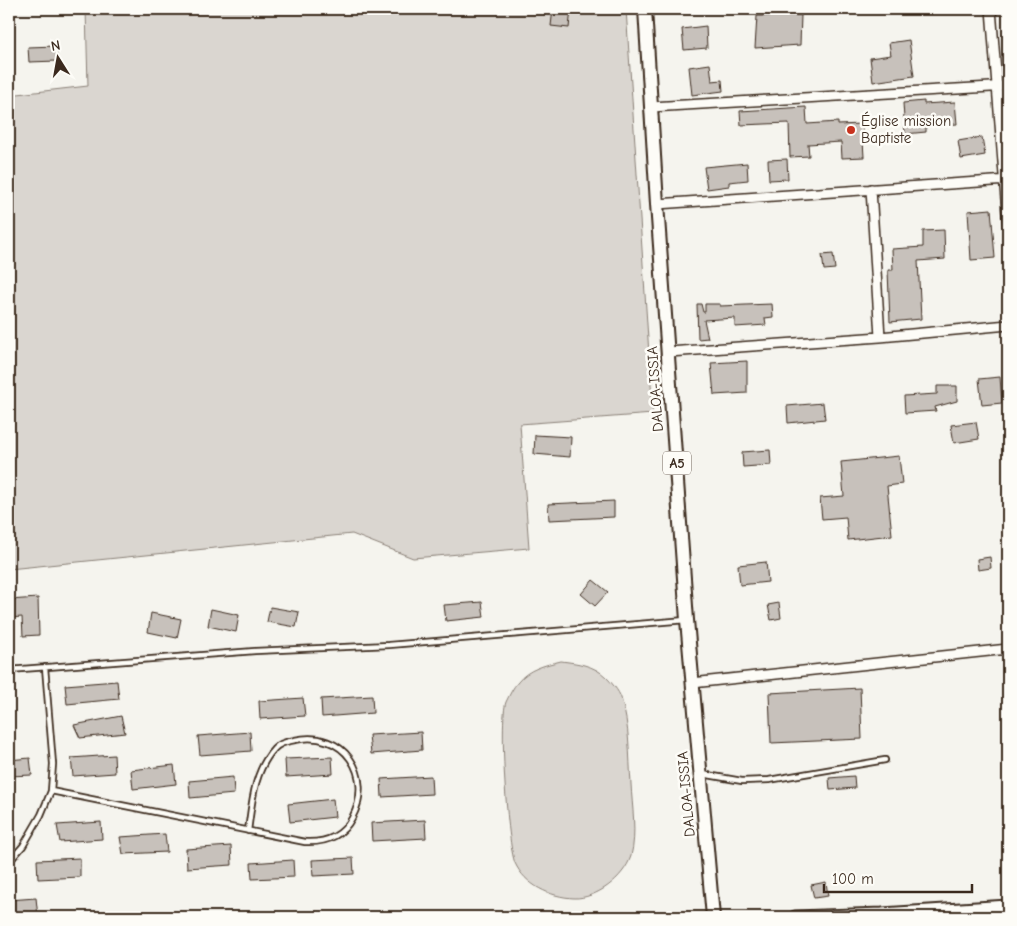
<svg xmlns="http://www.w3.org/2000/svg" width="1017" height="926" viewBox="0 0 1017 926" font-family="'Comic Neue',sans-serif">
	<rect width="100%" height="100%" fill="#f5f4ee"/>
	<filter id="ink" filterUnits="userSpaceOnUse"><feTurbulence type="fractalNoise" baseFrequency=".02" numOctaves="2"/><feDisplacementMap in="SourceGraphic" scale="10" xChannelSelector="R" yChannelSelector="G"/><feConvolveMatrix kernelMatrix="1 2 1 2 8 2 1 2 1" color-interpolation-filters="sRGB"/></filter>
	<g filter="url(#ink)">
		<path fill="#dad6d0" stroke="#8a8077" d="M86 9H626L653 414 520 424 529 548 413 558 352 534 9 569V95L88 86Z
			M561 661C577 663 594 665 606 677 611 682 619 691 621 698 630 726 629 756 631 784 632 807 637 833 631 856 624 878 596 899 574 898 550 897 525 885 515 863 507 843 499 721 506 702 509 696 513 687 518 682 528 669 545 665 561 661Z"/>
		<path fill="#c7c1bb" stroke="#3b2a1e" d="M553 9H571L569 28 551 26Z
			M801 15 800 45 755 48 757 16Z
			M706 26 707 48 684 50 682 29Z
			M909 40 914 76 873 82 870 58 891 55 889 43Z
			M56 46 57 61 29 62 28 47Z
			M710 64 712 81 722 80 723 91 692 95 689 67Z
			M924 101V104L955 102 957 124 926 126V132L905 134 903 103Z
			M806 107 807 124 838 122V125L862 124 864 157 842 158 841 142 808 144 809 156 790 157 789 123 741 125 740 111Z
			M982 137 985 155 961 159 958 141Z
			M787 159 788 179 769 180 768 160Z
			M747 163 748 180 729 182V186L707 189 704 167Z
			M991 209 995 258 971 260 968 211Z
			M944 230 945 259 918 261 921 319 890 322 888 270H893L892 249 923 247V231Z
			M833 254 835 269 824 270 822 255Z
			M697 304H701L703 312H705V304H720V306L772 304 773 317 765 318 766 325 735 327V318L704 320 708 338 698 339Z
			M747 361V393L714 395 711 363Z
			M1000 377 1002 403 982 405 979 379Z
			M937 386H957V401L935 407 936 411 905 413 904 396 937 394Z
			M823 403 825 419 788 423 787 406Z
			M976 422 979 439 954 443 951 425Z
			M535 435 571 437 570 457 534 454Z
			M770 450 771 465 743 467 742 452Z
			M899 456 902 484 887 486 892 535 848 540 846 517 822 519 820 498 844 496 841 462Z
			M614 501V517L549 520 548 504Z
			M990 557 991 568 978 570 977 559Z
			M766 562 768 582 740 585 738 565Z
			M593 580 608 592 595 606 581 594Z
			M38 598 39 635 23 636 22 617 9 618V600Z
			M482 602 484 617 446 621 444 605Z
			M779 603 781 618 771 620 768 605Z
			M270 607 299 612 296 627 267 622Z
			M211 609 239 615 236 632 208 626Z
			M151 613 181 619 177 638 148 632Z
			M117 681 119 699 67 704 65 685Z
			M860 688 862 739 771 743 769 693Z
			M372 696 373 713 322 717 321 699Z
			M303 698 305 716 260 719 259 701Z
			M121 716 125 733 80 738 74 725Z
			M250 732 251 751 200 755 198 736Z
			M421 732 422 750 371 754 369 735Z
			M114 755 115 773 73 776 71 758Z
			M332 757 333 774 286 777 285 759Z
			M30 758 32 775 9 776V760Z
			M174 765 176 784 133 789 131 770Z
			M431 776 432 794 382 797 381 779Z
			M854 776 855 788 830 790 829 778Z
			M233 777 234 794 190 798 189 781Z
			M333 799 335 817 290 822 288 804Z
			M425 820 426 838 372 841 371 823Z
			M101 822 102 839 60 842 57 825Z
			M165 834 167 852 123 854 120 837Z
			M231 846 232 865 187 868 186 849Z
			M80 858V877L38 879 37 860Z
			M353 858 354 874 313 876 312 860Z
			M293 860 294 877 252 879 251 863Z
			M826 882 828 896 814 898 811 885Z
			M36 898 38 917H9V900Z"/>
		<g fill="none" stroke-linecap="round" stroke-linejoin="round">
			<defs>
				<path id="lane" d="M9 670 255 651 389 645 686 620
					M702 774 742 781 769 780 885 760
					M51 791 305 842C325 843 342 837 352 818 375 775 343 729 295 740 289 741 278 744 274 749 254 771 252 802 248 831
					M9 862 23 846 41 815 51 791 53 764 45 667"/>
				<path id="street" d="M991 9 1008 226
					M651 107 1008 86
					M871 189 880 337
					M657 204 1008 180
					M669 352 880 337 1008 325
					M692 683 1008 649"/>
				<path id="secondary" d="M795 917 882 914 1008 906"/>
				<path id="primary" d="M645 9 657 204 687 620 713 917"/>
			</defs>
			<use href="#lane" stroke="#3b2a1e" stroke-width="8"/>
			<use href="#street" stroke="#3b2a1e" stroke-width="12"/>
			<use href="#secondary" stroke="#3b2a1e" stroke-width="15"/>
			<use href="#primary" stroke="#3b2a1e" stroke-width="16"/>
			<use href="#lane" stroke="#fdfcf7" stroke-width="4.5"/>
			<use href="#street" stroke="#fdfcf7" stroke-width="9"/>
			<use href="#secondary" stroke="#fdfcf7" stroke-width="11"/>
			<use href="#primary" stroke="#fdfcf7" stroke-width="12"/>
		</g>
	</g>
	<circle fill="#c8321e" stroke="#fdfcf7" stroke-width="2" cx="851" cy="130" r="5"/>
	<g text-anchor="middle" stroke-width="5" stroke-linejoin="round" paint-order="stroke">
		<rect fill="#fdfcf7" stroke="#75695f" stroke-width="1" x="663" y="451.5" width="28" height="23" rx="4"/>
		<g font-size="14" font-weight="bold" fill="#3b2a1e">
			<text x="677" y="468">A5</text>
		</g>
		<g font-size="15" fill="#3b2a1e" stroke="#fdfcf7" text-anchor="start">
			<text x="861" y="126">Église mission<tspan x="861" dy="17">Baptiste</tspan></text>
		</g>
		<g font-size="15" fill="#3b2a1e" stroke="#fdfcf7">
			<text transform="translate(655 389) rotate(-94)" y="5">DALOA-ISSIA</text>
			<text transform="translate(686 794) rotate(-95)" y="5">DALOA-ISSIA</text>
		</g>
	</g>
	<rect width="1017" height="926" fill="none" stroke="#fdfcf7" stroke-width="30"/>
	<rect x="15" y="15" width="987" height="896" fill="none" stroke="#3b2a1e" stroke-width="2" filter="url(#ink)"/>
	<g transform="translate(58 58) rotate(349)" stroke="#fdfcf7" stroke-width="4" paint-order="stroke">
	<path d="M0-4L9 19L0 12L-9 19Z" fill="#3b2a1e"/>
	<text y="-8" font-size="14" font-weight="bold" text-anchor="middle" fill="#3b2a1e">N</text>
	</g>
	<path d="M824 884v8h148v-8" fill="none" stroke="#3b2a1e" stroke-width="2.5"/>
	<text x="832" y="884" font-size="15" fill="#3b2a1e" stroke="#fdfcf7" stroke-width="4" paint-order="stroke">100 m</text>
</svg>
